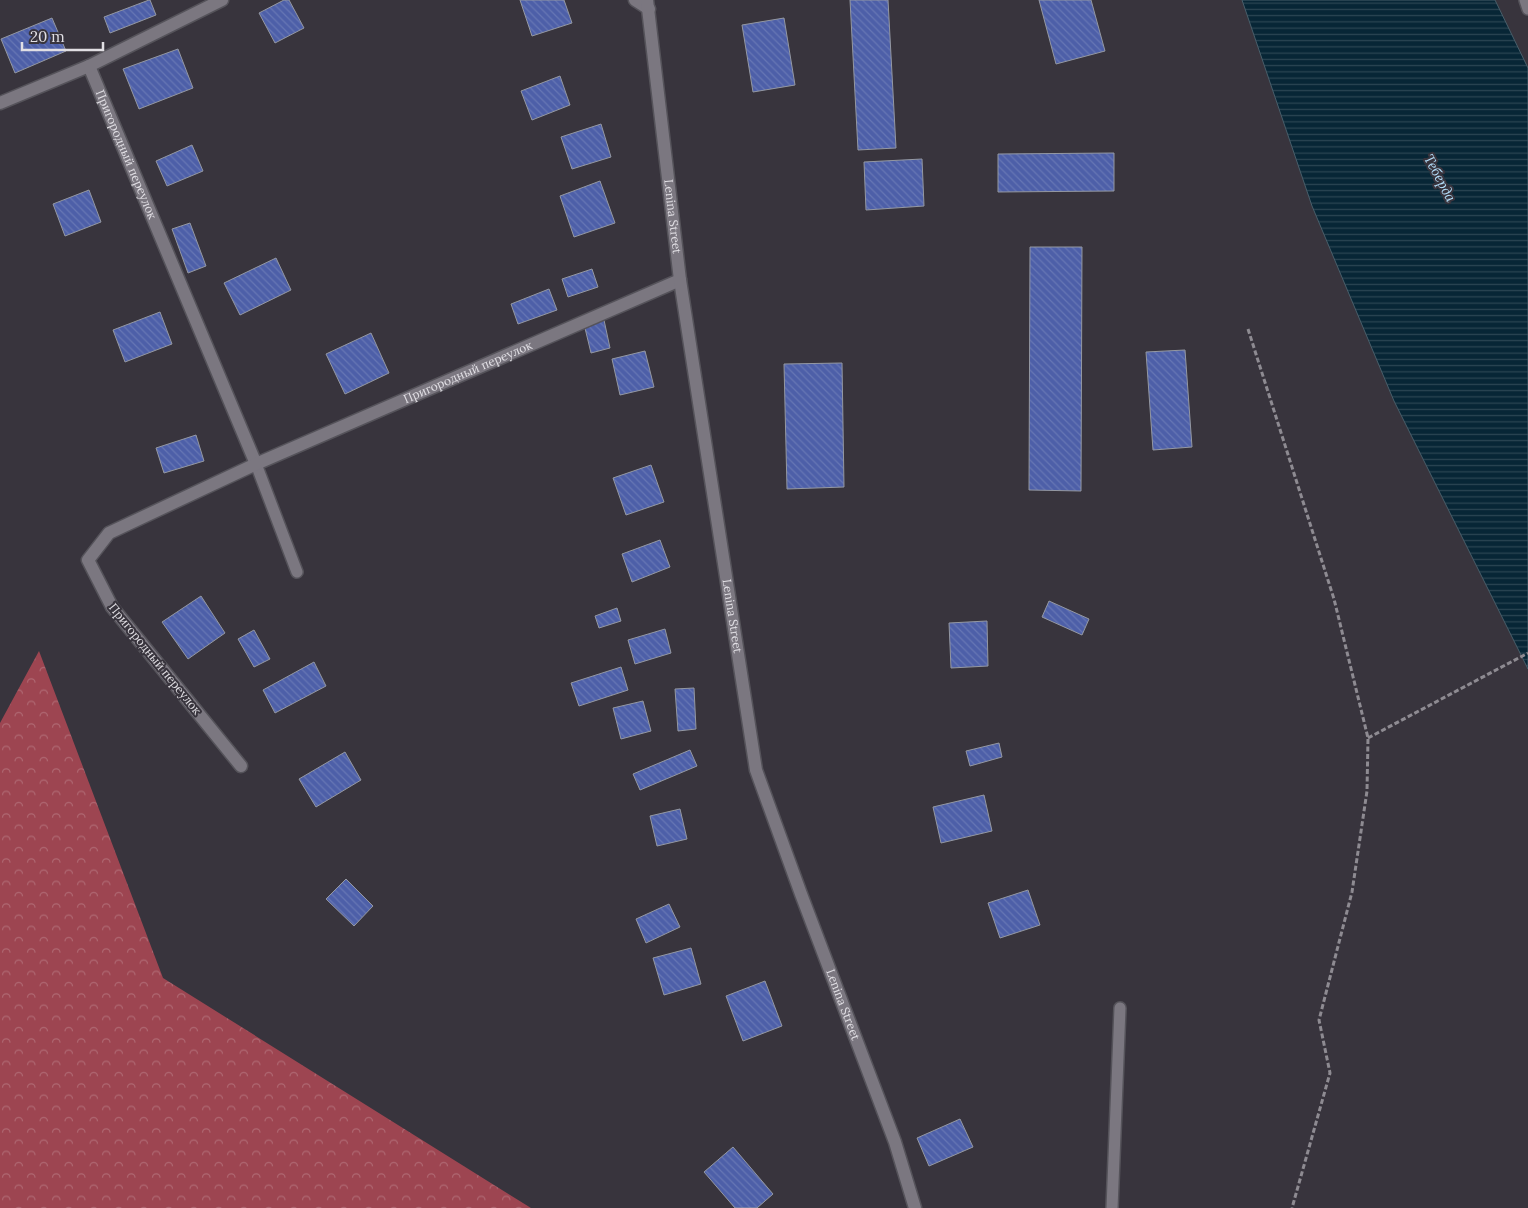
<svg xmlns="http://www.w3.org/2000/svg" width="1528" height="1208" viewBox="0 0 1528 1208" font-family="Lora,serif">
	<defs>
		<pattern id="forest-crowns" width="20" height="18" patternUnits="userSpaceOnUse" patternTransform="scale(1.25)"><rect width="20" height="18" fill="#9d4551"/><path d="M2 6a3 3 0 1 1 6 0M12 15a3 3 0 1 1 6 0" fill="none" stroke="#af6872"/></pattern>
		<pattern id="water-rules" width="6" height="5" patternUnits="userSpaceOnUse" patternTransform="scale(1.25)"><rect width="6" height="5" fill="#072636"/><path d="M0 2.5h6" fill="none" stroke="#2b4553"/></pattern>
		<pattern id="building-back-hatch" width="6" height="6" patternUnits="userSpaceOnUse" patternTransform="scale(1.25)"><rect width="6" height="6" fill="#4d5fa8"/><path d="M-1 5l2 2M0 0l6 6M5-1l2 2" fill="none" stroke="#6676b4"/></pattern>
	</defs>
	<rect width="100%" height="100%" fill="#38343d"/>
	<path fill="url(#forest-crowns)" d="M39 651 163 978 531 1208H0V723Z"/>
	<path fill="url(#water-rules)" stroke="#485e6a" d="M1242 0H1495L1528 68V669L1394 401 1312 206Z"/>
	<path fill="url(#building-back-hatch)" stroke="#9498a2" d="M149 0H150L156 15 110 33 104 17Z
		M284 0H289L304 28 275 43 259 13Z
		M520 0H564L572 23 532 36Z
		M850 0H888L896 148 858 150Z
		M1039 0H1091L1105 51 1056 64Z
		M52 18 66 51 15 73 1 39Z
		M784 18 795 85 753 92 742 25Z
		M178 49 193 88 139 109 123 69Z
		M560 76 570 105 532 120 521 91Z
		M601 124 611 157 572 169 561 137Z
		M192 145 203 171 167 186 156 161Z
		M1114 153V191L998 192V154Z
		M922 159 924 206 866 210 864 162Z
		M600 181 615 223 574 237 560 196Z
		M89 190 101 222 65 236 53 204Z
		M190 223 206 266 188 273 172 229Z
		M1030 247H1082L1081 491 1029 490Z
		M276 258 291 290 240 315 224 283Z
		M592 269 598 287 568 297 562 279Z
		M549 289 557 310 518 324 511 304Z
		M160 312 172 344 125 362 113 330Z
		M604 320 610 348 591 353 584 324Z
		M371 333 389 373 345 394 326 354Z
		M1185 350 1192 447 1153 450 1146 352Z
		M645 351 654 387 620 395 612 359Z
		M842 363 844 487 787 489 784 364Z
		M196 435 204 461 164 473 156 448Z
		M651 465 664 502 626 515 613 478Z
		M660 540 670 567 632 582 622 554Z
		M201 596 225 633 188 659 162 622Z
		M1049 601 1089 619 1082 635 1042 617Z
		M617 608 621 621 599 628 595 616Z
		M987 621 988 666 951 668 949 623Z
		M665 629 671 653 635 664 628 640Z
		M254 630 270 659 254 667 238 639Z
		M314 662 326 686 275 713 263 690Z
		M621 667 628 690 579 706 571 683Z
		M694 688 696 729 678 731 675 689Z
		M643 701 651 731 621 739 613 708Z
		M999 743 1002 757 970 766 966 751Z
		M690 750 697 766 640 790 633 774Z
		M345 752 361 780 316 807 299 779Z
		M984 795 992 831 941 843 933 807Z
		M680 809 687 839 657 846 650 816Z
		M346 879 373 906 354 926 326 899Z
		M1028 890 1040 925 1000 938 988 903Z
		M669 904 680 927 646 943 636 919Z
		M691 948 701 984 664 995 653 958Z
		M765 981 782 1026 743 1041 726 996Z
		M960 1119 973 1147 929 1166 917 1138Z
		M733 1147 773 1194 757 1208H735L704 1172Z"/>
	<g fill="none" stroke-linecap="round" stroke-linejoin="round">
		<defs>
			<path id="service" d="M1525 0 1528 9
				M256 464 297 572
				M1112 1208 1120 1008"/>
			<g id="minor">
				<path d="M635 0 649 9"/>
				<path id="s1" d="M89 66 256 464"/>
				<path d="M0 103 89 66 222 0"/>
				<path id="s2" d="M241 766 112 607 88 560 109 533 256 464 680 280"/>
			</g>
			<g id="secondary">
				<path id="s3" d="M647 0 680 280 756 770 801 894 895 1142 915 1208"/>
			</g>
		</defs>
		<use href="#service" stroke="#55535a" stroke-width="14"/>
		<use href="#minor" stroke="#55535a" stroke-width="15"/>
		<use href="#secondary" stroke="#55535a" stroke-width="15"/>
		<path stroke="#8e8b92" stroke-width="3" stroke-dasharray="5 2.5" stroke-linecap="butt" d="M1248 329 1334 599 1368 738 1367 791 1352 892 1319 1020 1330 1073 1292 1208
			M1368 738 1528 653"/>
		<use href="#service" stroke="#7b7780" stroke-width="11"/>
		<use href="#minor" stroke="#7b7780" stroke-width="12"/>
		<use href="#secondary" stroke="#7b7780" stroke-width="12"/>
	</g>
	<g text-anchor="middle" stroke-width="4" stroke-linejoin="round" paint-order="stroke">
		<g font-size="12" fill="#e1dfe4" stroke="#38343d">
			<text dy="4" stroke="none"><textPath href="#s1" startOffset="96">Пригородный переулок</textPath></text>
			<text dy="4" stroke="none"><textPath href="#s3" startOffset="218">Lenina Street</textPath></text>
			<text dy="4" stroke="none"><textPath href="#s2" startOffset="685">Пригородный переулок</textPath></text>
			<text dy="4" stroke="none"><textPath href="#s3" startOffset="622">Lenina Street</textPath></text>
			<text transform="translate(155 659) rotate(51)" y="4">Пригородный переулок</text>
			<text dy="4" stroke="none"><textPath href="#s3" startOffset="1028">Lenina Street</textPath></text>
		</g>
		<g font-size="14" font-style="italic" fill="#b3defa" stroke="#38343d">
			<text transform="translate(1440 178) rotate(62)" y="5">Теберда</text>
		</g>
	</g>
	<path d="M22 42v8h81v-8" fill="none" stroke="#e1dfe4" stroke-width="2.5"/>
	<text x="30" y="42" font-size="15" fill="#e1dfe4" stroke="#38343d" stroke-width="4" paint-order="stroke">20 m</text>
</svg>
